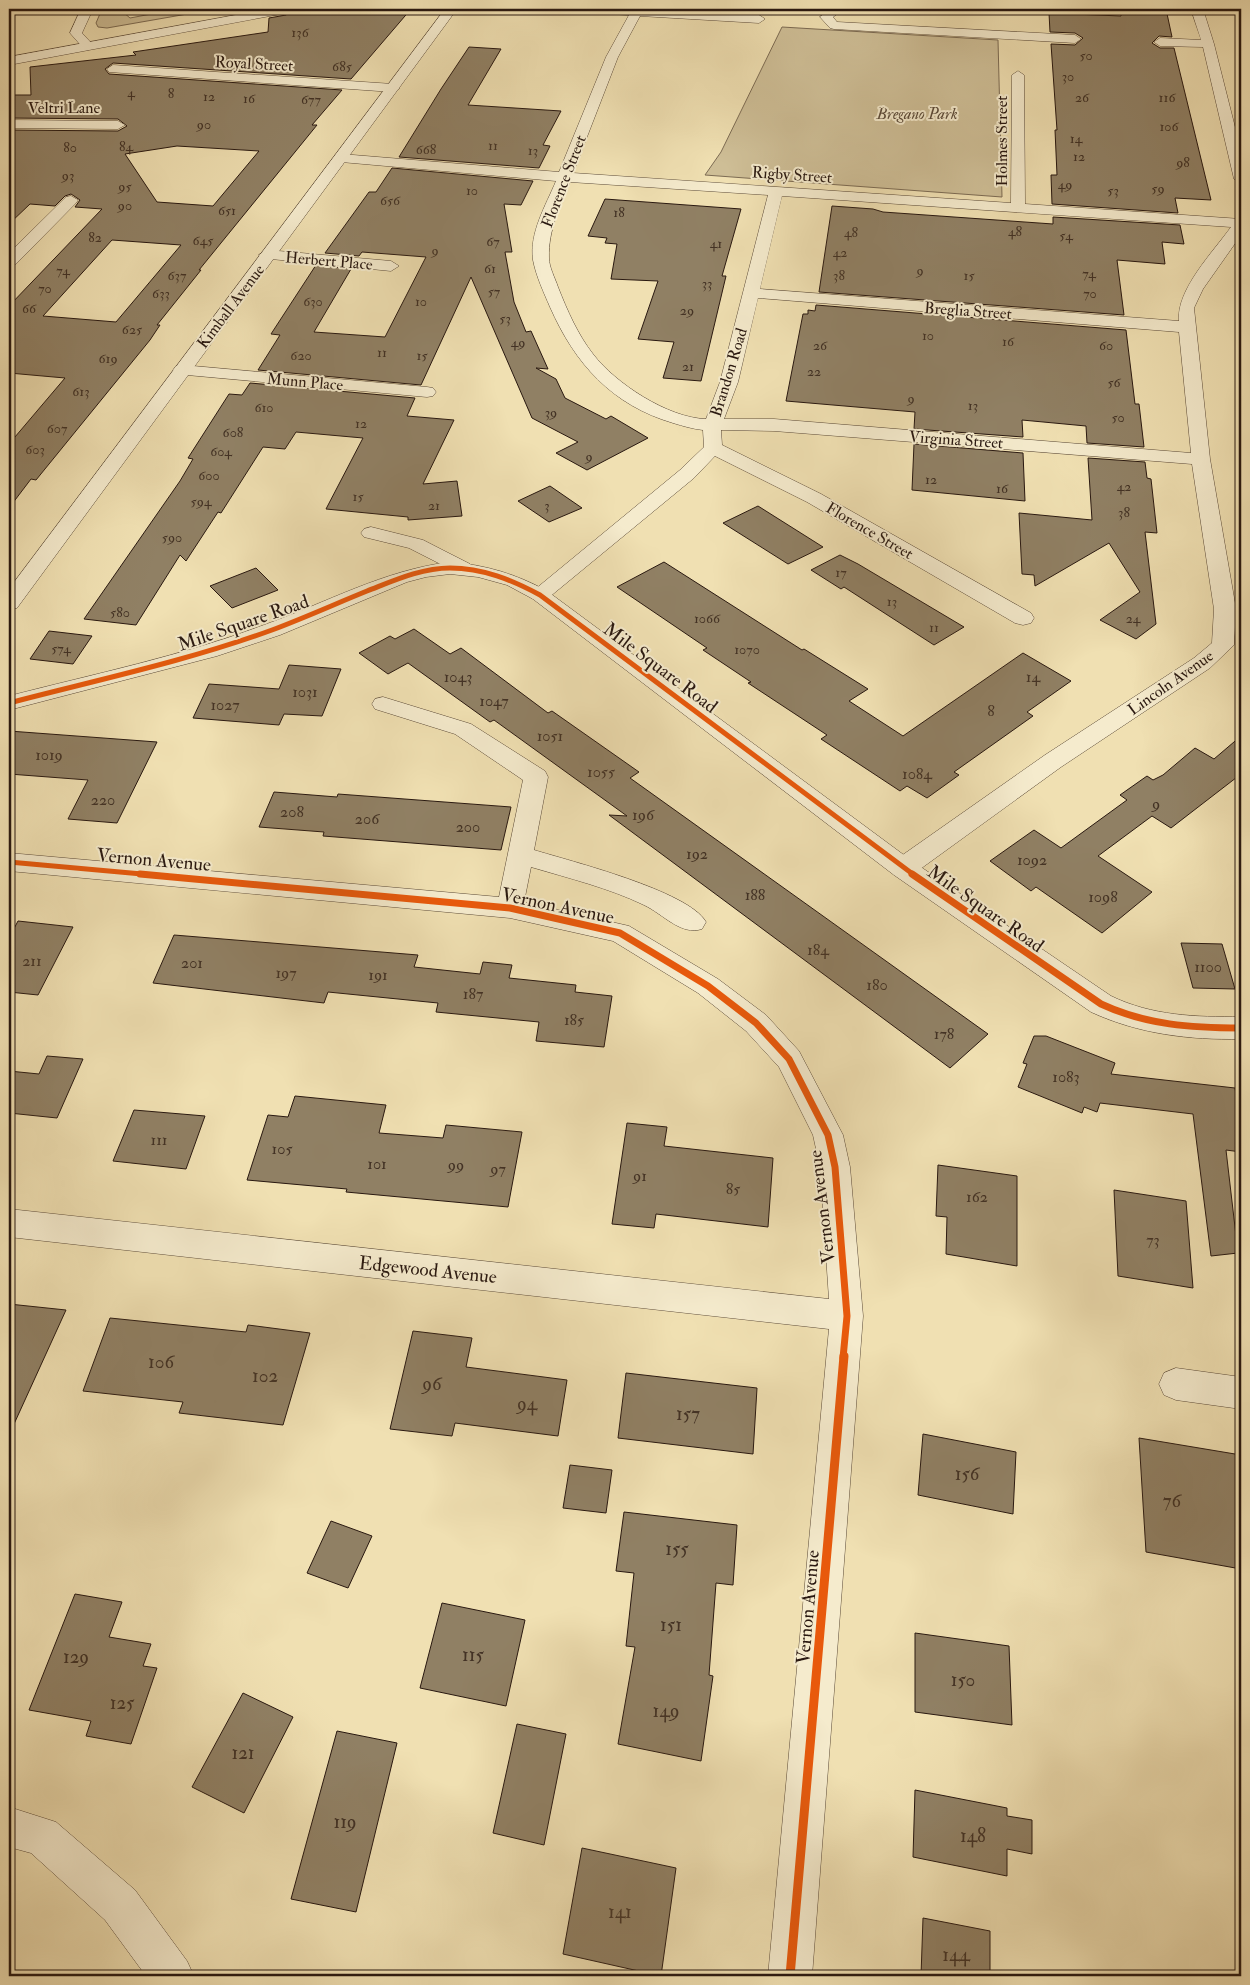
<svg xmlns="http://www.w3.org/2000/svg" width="1250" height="1985" viewBox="0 0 1250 1985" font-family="'IM FELL Double Pica',serif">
	<rect width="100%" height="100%" fill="#f0e0b2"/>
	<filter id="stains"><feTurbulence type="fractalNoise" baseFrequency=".004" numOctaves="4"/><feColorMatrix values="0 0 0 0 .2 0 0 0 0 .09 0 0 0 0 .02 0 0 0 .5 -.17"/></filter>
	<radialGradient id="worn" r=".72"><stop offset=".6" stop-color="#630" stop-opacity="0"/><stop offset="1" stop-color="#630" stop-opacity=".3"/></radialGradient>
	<path fill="#cebe96" stroke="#7c6b53" d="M102 9H106L105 12H123L130 18 178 9H216L107 28 98 27 96 23Z
		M782 27 998 40 1002 197 705 175 721 152Z"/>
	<path fill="#908064" stroke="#291810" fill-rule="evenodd" d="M294 9H411L351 79 113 63 105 69 109 74 342 90 312 125H317L199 270H201L157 325H160L150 340 36 480 31 479 9 508V444L65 378 9 373V306L102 209 75 207 80 200 71 194 65 196 55 206 30 204 9 224V130L118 131 127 126 118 119 9 118V95H31L30 67 136 55 133 52 268 32 269 18 286 15ZM177 146 259 151 213 206 157 202 125 154ZM112 240 181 245 116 322 43 316Z
		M1121 9H1166L1172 37 1159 36 1152 43 1160 48H1174L1211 200 1175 198 1178 213 1052 204 1051 175H1057L1055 130H1057L1051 44 1075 45 1083 38 1075 33 1050 32 1049 13 1121 16Z
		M469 47 501 49 468 105 561 111 543 145 550 146 539 168 399 157 441 89Z
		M392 168 533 181 521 205 504 204 512 252H505L514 302 526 332 531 331 548 369 536 368 556 379 565 398 606 419 611 416 648 438 587 470 556 453 578 442 532 418 471 277 421 385 258 370 280 335 271 334 316 265 351 269 314 332 385 337 426 257 362 252 359 256 325 253 369 192H376Z
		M605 199 741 209 722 276H726L701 381 663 378 674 342 638 339 658 281 611 279 617 244 605 243 607 238 588 236Z
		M832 206 873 209 883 212 1053 224V217L1180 225 1184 244 1162 242 1165 264 1117 260 1124 315 819 292Z
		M816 305 1126 330 1135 404H1139L1144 447 1087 443 1086 426 1022 420 1023 437 914 429 915 412 786 401 803 314H808V310L815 311Z
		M250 383 415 398 407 416 454 420 423 484 457 481 462 516 408 520V517L326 509 363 438 296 432 285 449 263 447 221 513 218 512 186 561 180 555 136 625 84 619 180 481 193 459 188 458 229 394 242 395Z
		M914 444 1023 453 1025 501 912 490Z
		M1088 458 1145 462 1147 478 1151 479 1157 533 1145 532 1156 624 1136 639 1100 620 1140 592 1109 543 1035 586 1034 575 1022 574 1019 513 1092 520Z
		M550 486 582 508 549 522 518 501Z
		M758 506 823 547 788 564 723 523Z
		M840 555 858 564 964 627 934 645 844 587 841 589 811 570Z
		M664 562 802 650 804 649 868 689 849 701 903 736 1023 653 1071 681 1027 712 1033 716 954 772 959 775 927 798 907 786 900 791 821 739 827 735 748 683 751 682 703 650 707 648 617 587Z
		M256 568 278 590 232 608 210 586Z
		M414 629 450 654 461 648 548 713 552 711 639 772 630 778 988 1034 950 1068 609 815 627 816 494 720 490 722 408 663 388 674 359 653 390 636 395 639Z
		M49 631 92 636 73 664 30 659Z
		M289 665 341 669 322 716 284 714 279 725 193 718 209 684 279 689Z
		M9 731 157 742 117 823 68 819 88 780 9 774Z
		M1241 736V774L1171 828 1152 816 1098 856 1152 892 1102 933 1036 887 1031 891 990 861 1034 830 1061 848 1127 800 1120 795 1147 776 1153 780 1163 775 1195 748 1214 759Z
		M274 792 337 797 338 794 511 807 501 850 323 836 324 832 259 827Z
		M18 921 73 927 38 995 9 992V938Z
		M174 935 418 955 414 967 480 974 483 962 512 965 509 978 576 985 575 992 612 996 604 1047 536 1041 539 1022 436 1012 438 1003 328 992 324 1003 153 983Z
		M1181 943 1222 944 1235 989 1193 988Z
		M1034 1036H1046L1115 1063 1111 1074 1235 1088 1241 1126V1152L1226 1150 1238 1253 1211 1256 1193 1114 1100 1103 1097 1112 1084 1107 1082 1113 1018 1087 1027 1064 1023 1063Z
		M47 1056 83 1059 57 1118 9 1113V1071L39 1074Z
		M295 1096 386 1105 379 1133 443 1138 446 1125 522 1132 508 1207 346 1192 347 1189 247 1180 268 1115 288 1117Z
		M134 1110 205 1116 186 1169 113 1161Z
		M627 1123 667 1127 664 1146 773 1158 768 1227 656 1214 654 1228 612 1224Z
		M938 1165 1017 1176V1266L946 1254 947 1217 936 1216Z
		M1114 1190 1186 1201 1193 1288 1118 1276Z
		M9 1304 66 1310 9 1435Z
		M110 1318 246 1332 248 1325 310 1333 283 1425 179 1413 183 1402 83 1391Z
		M413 1331 472 1338 466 1367 567 1380 558 1436 455 1423 452 1436 390 1429Z
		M626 1373 757 1388 753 1454 618 1438Z
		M923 1434 1016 1452 1013 1514 918 1495Z
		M1139 1438 1241 1455V1569L1146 1552Z
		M570 1465 612 1470 606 1513 563 1508Z
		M624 1512 737 1525 733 1585 716 1583 709 1675 713 1676 701 1761 618 1744 635 1647 626 1646 634 1573 616 1571Z
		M331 1521 372 1536 348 1588 307 1573Z
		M75 1594 122 1602 109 1637 151 1644 143 1666 157 1668 131 1744 86 1736 91 1721 29 1710Z
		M442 1603 525 1620 506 1706 420 1688Z
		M915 1633 1009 1646 1012 1725 915 1712Z
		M243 1693 293 1717 244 1813 192 1787Z
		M517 1724 566 1734 544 1845 493 1833Z
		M337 1731 397 1743 356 1912 291 1899Z
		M915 1790 1007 1808V1816L1032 1820V1854L1007 1849V1876L913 1857Z
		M582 1848 676 1868 661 1976 563 1954Z
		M923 1918 990 1931V1976H921Z"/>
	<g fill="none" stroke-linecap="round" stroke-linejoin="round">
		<defs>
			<path id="service" d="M38 9H86L89 11 85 14H35V10Z"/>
			<path id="minor" d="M81 9H93L82 33 94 46 88 50 84 49 70 33Z
				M584 9H646L759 15 765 19 759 23 640 16 618 57 573 173 1011 203 1012 75 1018 71 1024 75 1025 204 1241 219V235L1203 289 1194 308 1210 459 1236 609 1234 645 1210 668 1061 767 912 875 903 877 894 875 890 868 894 861 1045 755 1194 658 1212 643 1214 609 1192 464 774 431 721 430 722 445 821 494 1031 613 1034 618 1031 623 1023 625 1015 623 807 502 715 456 694 478 547 599 540 601 533 599 529 595 533 591 680 470 704 447 703 430C693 429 683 426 673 423 612 405 575 364 550 307 544 293 536 276 533 260 529 233 546 205 556 181L341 162 334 158 341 154 559 172 606 57 629 15 590 13ZM570 182 768 195 720 382 706 419C668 418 615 383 593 354 578 335 567 310 558 287 555 278 549 267 549 258 548 230 560 207 570 182ZM782 196 1231 227C1213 252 1176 290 1179 321L760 289ZM758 298 1179 332 1191 453 774 419H724L738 382Z
				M830 9H844L833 17 837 22 1075 35 1081 39 1075 43 834 29 830 28 820 17Z
				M1191 9H1203L1214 44 1241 151V183L1234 179 1203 47 1160 46 1154 42 1160 38 1201 40Z
				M113 65 393 84 400 88 393 92 109 72 107 69Z
				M9 120 118 121 125 125 118 129 9 128Z
				M71 196 78 200 76 203 15 265 9 267V253L66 197Z
				M267 250 391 261 399 266 391 271 261 258 259 255Z
				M182 365 427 387 433 388 436 392 433 396 427 397 176 374 173 370 176 366Z
				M371 527 423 540 470 564 473 568 470 572 463 574 456 572 409 548 364 537 361 533 364 529Z
				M383 697 471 724 545 771 548 777 534 850C570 861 689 891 706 922L702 929C681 936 663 914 644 905 609 888 568 878 531 867L524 902 629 926 718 979 766 1015 799 1051 843 1135 850 1167 863 1316 812 1976H768L829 1329 9 1237V1209L829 1299 820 1167 813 1135 779 1067 746 1031 698 993 613 941 510 918 9 871V853L499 897 523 780 455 734 375 709 372 704 375 699Z
				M1176 1368 1241 1377V1409L1176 1400 1164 1395 1159 1384 1164 1373Z
				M9 1807 56 1822 135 1890 187 1961 194 1976H146L105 1920 31 1853 9 1847Z"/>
			<path id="tertiary" d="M268 9H292L286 13 9 65V57Z
				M445 9H457L17 608 9 609V589Z
				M450 562C486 565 516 574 547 591L912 861 1111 996C1152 1016 1196 1017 1241 1017V1039C1189 1040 1139 1034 1091 1012L894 875 533 599 507 585 478 577 450 574 426 577 407 582 280 635 217 656 9 710V696C94 674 182 656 264 625 326 603 384 570 450 562Z"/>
		</defs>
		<use href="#service" stroke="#5b4a38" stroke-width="2"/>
		<use href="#minor" stroke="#5b4a38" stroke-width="1"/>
		<use href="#tertiary" stroke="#5b4a38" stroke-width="1"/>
		<use href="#service" fill="#f5ebcd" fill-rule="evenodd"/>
		<use href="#minor" fill="#f5ebcd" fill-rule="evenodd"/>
		<use href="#tertiary" fill="#f5ebcd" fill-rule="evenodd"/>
		<defs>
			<path id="cycleway-far2" d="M9 703C97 680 187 661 272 630 304 618 335 604 367 591 393 581 421 568 450 568 483 568 512 580 540 595L914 875
				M9 862 153 875"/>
			<path id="cycleway-far1" d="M140 874 510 908 620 933 708 986 756 1023 789 1059 828 1135 835 1167 847 1316 843 1358
				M912 874 1101 1004C1146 1025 1192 1028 1241 1028"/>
			<path id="cycleway" d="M790 1976 844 1356"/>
		</defs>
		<use href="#cycleway-far2" stroke="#f5ebcd" stroke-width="8"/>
		<use href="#cycleway-far1" stroke="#f5ebcd" stroke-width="10"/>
		<use href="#cycleway" stroke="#f5ebcd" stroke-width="12"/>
		<use href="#cycleway-far2" stroke="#e8590c" stroke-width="5"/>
		<use href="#cycleway-far1" stroke="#e8590c" stroke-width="7"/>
		<use href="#cycleway" stroke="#e8590c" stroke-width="9"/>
	</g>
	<g text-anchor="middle" stroke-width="4" stroke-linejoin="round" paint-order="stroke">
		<g font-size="14" fill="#433225">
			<text x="300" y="37">136</text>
			<text x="1086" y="60">50</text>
			<text x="342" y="71">685</text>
			<text x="1068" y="81">30</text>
			<text x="131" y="97">4</text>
			<text x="171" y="98">8</text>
			<text x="209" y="101">12</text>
			<text x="1082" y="102">26</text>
			<text x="1167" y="102">116</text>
			<text x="249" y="103">16</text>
			<text x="311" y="104">677</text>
			<text x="204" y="129">90</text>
			<text x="1169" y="131">106</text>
			<text x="1076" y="143">14</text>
			<text x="493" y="150">11</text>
			<text x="126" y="151">84</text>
			<text x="70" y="152">80</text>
			<text x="426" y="154">668</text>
			<text x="533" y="155">13</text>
			<text x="1079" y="161">12</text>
			<text x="1183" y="167">98</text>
			<text x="68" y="180">93</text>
			<text x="1065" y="189">49</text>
			<text x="125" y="191">95</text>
			<text x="1158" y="193">59</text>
			<text x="472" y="195">10</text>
			<text x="1113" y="195">53</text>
			<text x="390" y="205">656</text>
			<text x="125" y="210">90</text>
			<text x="227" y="215">651</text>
			<text x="619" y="217">18</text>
			<text x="1015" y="236">48</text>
			<text x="851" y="237">48</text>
			<text x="1066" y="240">54</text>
			<text x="95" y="242">82</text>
			<text x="203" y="245">645</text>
			<text x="493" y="246">67</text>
			<text x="716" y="248">41</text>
			<text x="435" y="255">9</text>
			<text x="840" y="257">42</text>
			<text x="490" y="273">61</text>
			<text x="63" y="275">74</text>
			<text x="920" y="275">9</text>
			<text x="1089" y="278">74</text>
			<text x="177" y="280">637</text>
			<text x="839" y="280">38</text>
			<text x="969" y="280">15</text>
			<text x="707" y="288">33</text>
			<text x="45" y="293">70</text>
			<text x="494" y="296">57</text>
			<text x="161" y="298">633</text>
			<text x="1090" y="298">70</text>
			<text x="313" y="306">630</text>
			<text x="421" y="306">10</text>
			<text x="29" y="313">66</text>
			<text x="687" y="315">29</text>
			<text x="505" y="323">53</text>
			<text x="132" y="334">625</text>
			<text x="928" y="340">10</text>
			<text x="1008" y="346">16</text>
			<text x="518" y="347">49</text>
			<text x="820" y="350">26</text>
			<text x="1106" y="350">60</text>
			<text x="382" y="357">11</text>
			<text x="301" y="360">620</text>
			<text x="422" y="360">15</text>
			<text x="108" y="363">619</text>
			<text x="688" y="371">21</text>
			<text x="814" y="376">22</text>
			<text x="1114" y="387">56</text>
			<text x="81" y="396">613</text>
			<text x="911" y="403">9</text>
			<text x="973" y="410">13</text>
			<text x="264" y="412">610</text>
			<text x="551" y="417">39</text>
			<text x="1118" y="422">50</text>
			<text x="361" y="428">12</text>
			<text x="57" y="433">607</text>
			<text x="233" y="437">608</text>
			<text x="35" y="454">603</text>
			<text x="221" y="456">604</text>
			<text x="589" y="461">9</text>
			<text x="209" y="480">600</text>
			<text x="931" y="484">12</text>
			<text x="1124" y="491">42</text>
			<text x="1002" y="493">16</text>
			<text x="358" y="501">15</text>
			<text x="201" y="506">594</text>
			<text x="434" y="510">21</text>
			<text x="547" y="510">3</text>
			<text x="1124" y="517">38</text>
			<text x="172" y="542">590</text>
			<text x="841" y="577">17</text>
			<text x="892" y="606">13</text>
			<text x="120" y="617">580</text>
			<text x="707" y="623">1066</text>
			<text x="1133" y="623">24</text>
			<text x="934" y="632">11</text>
			<text x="61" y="653">574</text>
			<text x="747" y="654">1070</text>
		</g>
		<g font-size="16" fill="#291810" stroke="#f5ebcd">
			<text transform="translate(254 63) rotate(3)" y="6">Royal Street</text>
			<text x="64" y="113">Veltri Lane</text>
			<text transform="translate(1001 141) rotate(-90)" y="6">Holmes Street</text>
			<text transform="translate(792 174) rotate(4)" y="6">Rigby Street</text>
			<text transform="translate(563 181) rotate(-69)" y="6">Florence Street</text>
			<text transform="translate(329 260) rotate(5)" y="6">Herbert Place</text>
			<text transform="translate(230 306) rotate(-53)" y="6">Kimball Avenue</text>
			<text transform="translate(968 310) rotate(4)" y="6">Breglia Street</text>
			<text transform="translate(728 372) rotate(-73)" y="6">Brandon Road</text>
			<text transform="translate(305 381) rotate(5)" y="6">Munn Place</text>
			<text transform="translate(956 439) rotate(4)" y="6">Virginia Street</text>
			<text transform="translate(870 530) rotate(30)" y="6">Florence Street</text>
			<text transform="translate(1170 682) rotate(-35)" y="6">Lincoln Avenue</text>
		</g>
		<g font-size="16" font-style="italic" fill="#5b4a38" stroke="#f5ebcd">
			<text x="917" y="119">Bregano Park</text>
		</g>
		<g font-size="16" fill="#433225">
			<text x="458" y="682">1043</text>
			<text x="1033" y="682">14</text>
			<text x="305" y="697">1031</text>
			<text x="494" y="706">1047</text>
			<text x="225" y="710">1027</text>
			<text x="991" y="716">8</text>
			<text x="550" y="741">1051</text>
			<text x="49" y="760">1019</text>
			<text x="601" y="777">1055</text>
			<text x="917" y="779">1084</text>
			<text x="103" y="805">220</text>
			<text x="1156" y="809">9</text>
			<text x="292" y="817">208</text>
			<text x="643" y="820">196</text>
			<text x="367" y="824">206</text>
			<text x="468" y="832">200</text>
			<text x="697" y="859">192</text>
			<text x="1032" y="865">1092</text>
			<text x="755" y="900">188</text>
			<text x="1103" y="902">1098</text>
			<text x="818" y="955">184</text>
			<text x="32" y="966">211</text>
			<text x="192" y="968">201</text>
			<text x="1208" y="972">1100</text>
			<text x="286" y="978">197</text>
			<text x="378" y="980">191</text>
			<text x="877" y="990">180</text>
			<text x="473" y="999">187</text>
			<text x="574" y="1025">185</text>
			<text x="944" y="1039">178</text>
			<text x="1066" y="1082">1083</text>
			<text x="159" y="1145">111</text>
			<text x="282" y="1154">105</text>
			<text x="377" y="1169">101</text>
			<text x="456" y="1170">99</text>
			<text x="498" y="1174">97</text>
			<text x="640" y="1181">91</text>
			<text x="733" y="1194">85</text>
			<text x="977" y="1202">162</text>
			<text x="1153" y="1245">73</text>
		</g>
		<g font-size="19" fill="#291810" stroke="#f5ebcd">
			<text transform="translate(243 622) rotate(-19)" y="7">Mile Square Road</text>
			<text transform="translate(661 667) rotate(37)" y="7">Mile Square Road</text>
			<text transform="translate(154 859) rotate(5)" y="7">Vernon Avenue</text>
			<text transform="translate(558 905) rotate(12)" y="7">Vernon Avenue</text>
			<text transform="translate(986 908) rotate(35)" y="7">Mile Square Road</text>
			<text transform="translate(821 1207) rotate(-97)" y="7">Vernon Avenue</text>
			<text transform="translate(428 1269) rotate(6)" y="7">Edgewood Avenue</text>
			<text transform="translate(807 1607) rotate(-85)" y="7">Vernon Avenue</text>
		</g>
		<g font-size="19" fill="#433225">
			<text x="161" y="1368">106</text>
			<text x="265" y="1382">102</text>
			<text x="432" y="1390">96</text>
			<text x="527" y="1410">94</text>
			<text x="688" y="1420">157</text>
			<text x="967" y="1480">156</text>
			<text x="1172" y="1507">76</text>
			<text x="677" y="1555">155</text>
			<text x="671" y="1631">151</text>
			<text x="473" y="1661">115</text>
			<text x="76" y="1663">129</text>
			<text x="963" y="1686">150</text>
			<text x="122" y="1709">125</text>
			<text x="666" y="1717">149</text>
			<text x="243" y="1759">121</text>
			<text x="345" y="1828">119</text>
			<text x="973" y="1842">148</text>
			<text x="620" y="1918">141</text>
			<text x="956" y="1961">144</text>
		</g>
	</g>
	<rect width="1250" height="1985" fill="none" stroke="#f0e0b2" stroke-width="30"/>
	<rect x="10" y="10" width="1230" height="1965" fill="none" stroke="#291810" stroke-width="2.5"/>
	<rect x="15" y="15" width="1220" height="1955" fill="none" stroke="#291810"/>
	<rect width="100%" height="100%" filter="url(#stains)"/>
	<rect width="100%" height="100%" fill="url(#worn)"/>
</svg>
